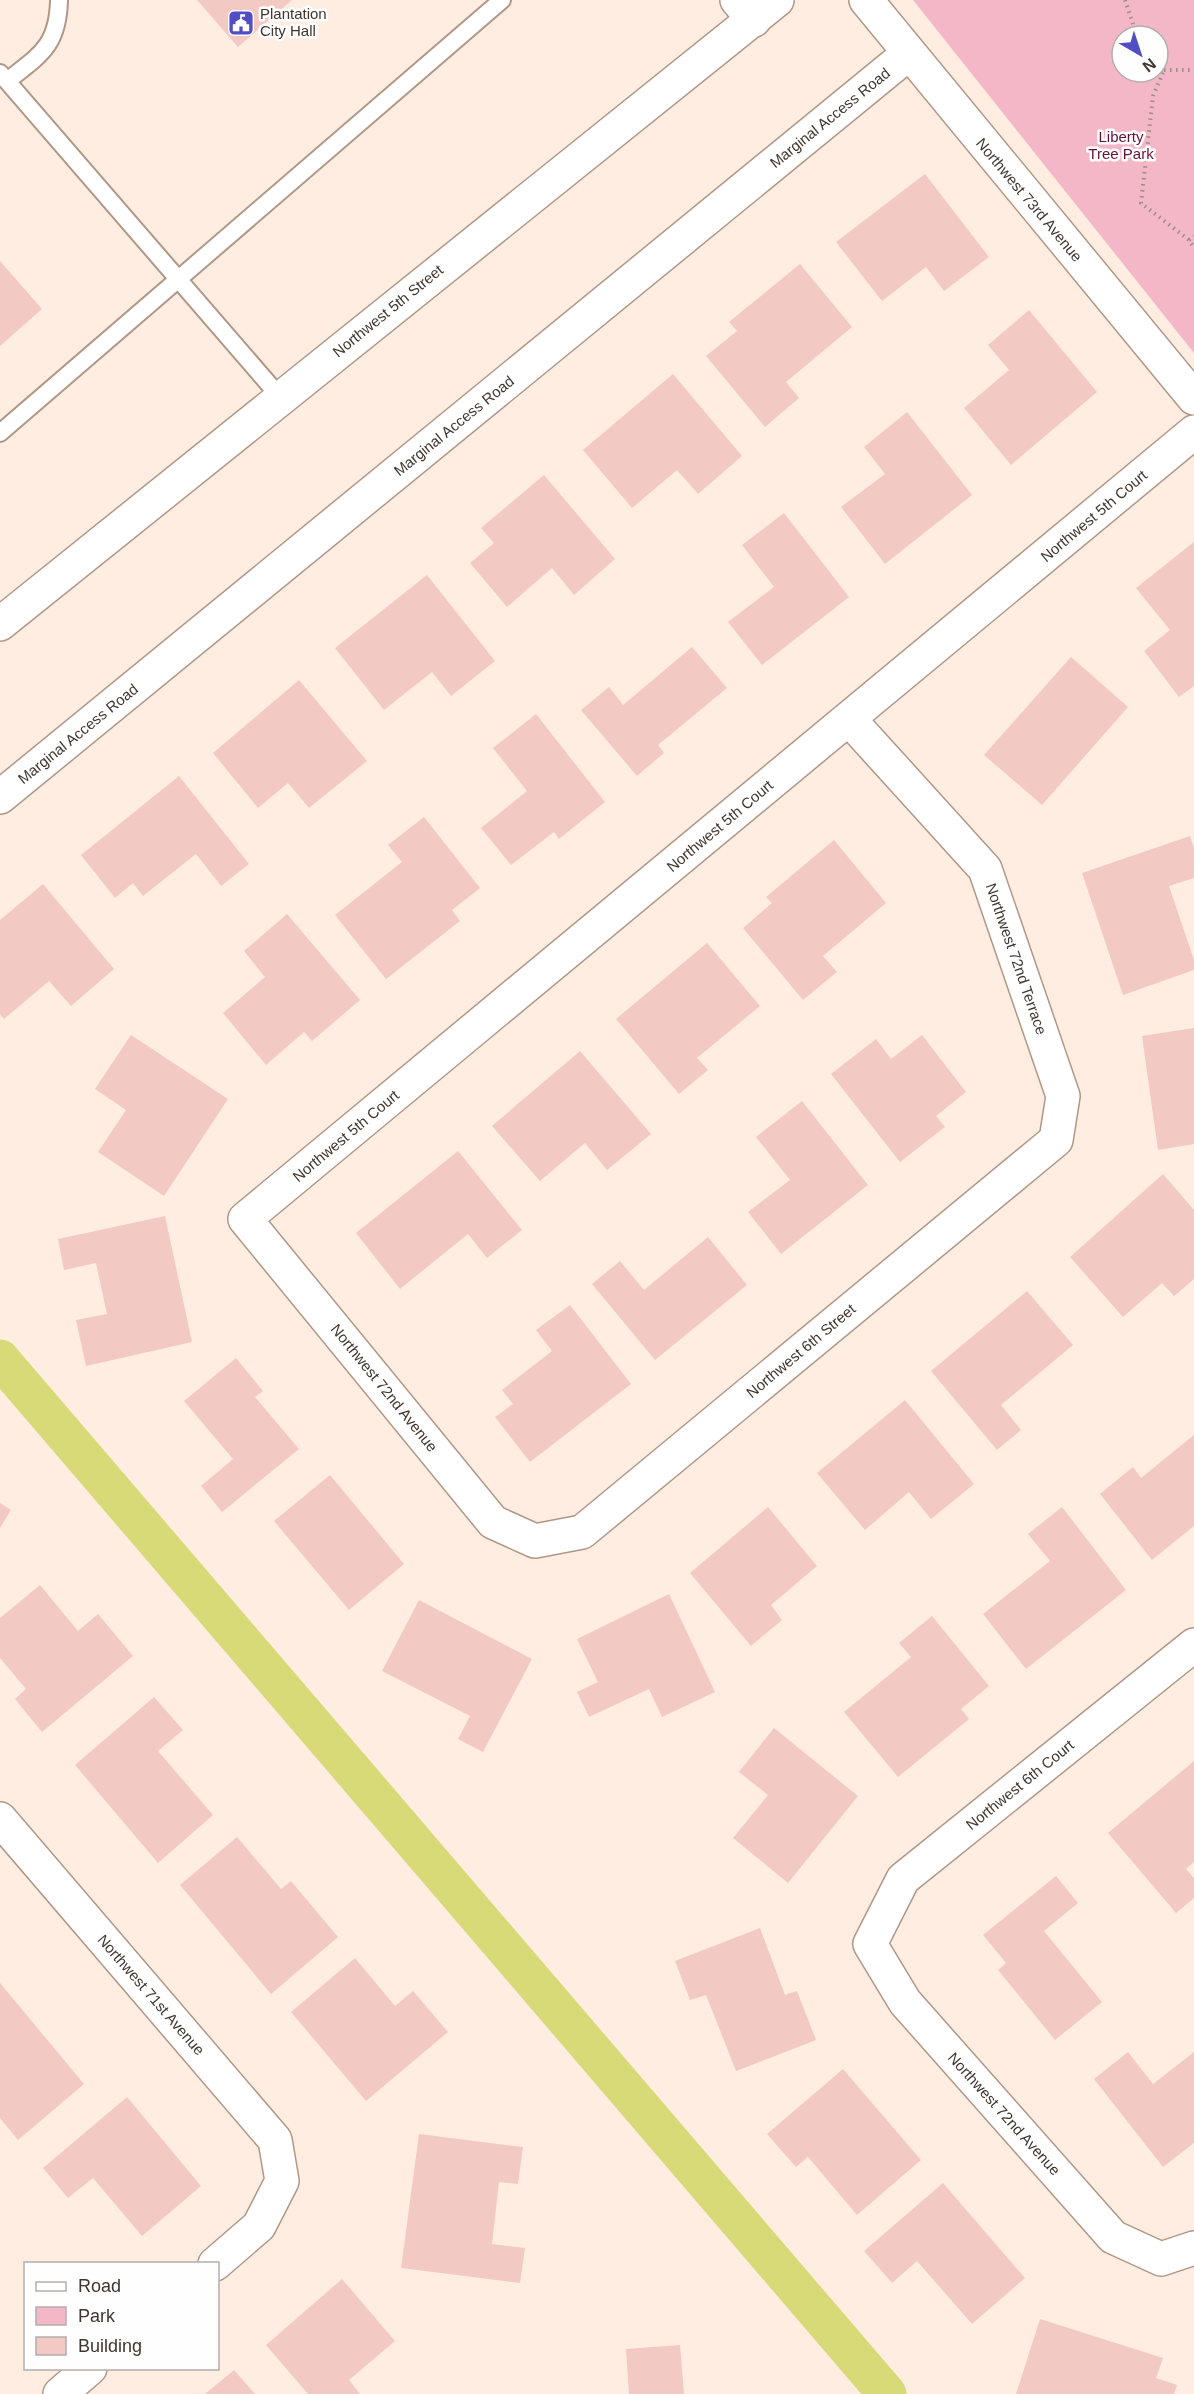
<svg xmlns="http://www.w3.org/2000/svg" width="1194" height="2394" viewBox="0 0 1194 2394" font-family="Arial,sans-serif">
	<rect width="100%" height="100%" fill="#ffede2"/>
	<path fill="#f4b7c8" fill-rule="evenodd" d="M913 0H1194V353ZM1122 36H1158V72H1122Z"/>
	<g fill="none" stroke-linecap="round" stroke-linejoin="round">
		<path stroke="#d8da77" stroke-width="39" d="M0 1359 887 2394"/>
	</g>
	<path fill="#f3c9c3" d="M197 0H292L238 47Z
		M925 174 989 257 944 291 926 267 882 301 836 242Z
		M0 261 42 309 0 346Z
		M800 264 852 327 786 382 799 398 765 427 706 356 737 331 729 322Z
		M1029 310 1097 392 1011 465 964 408 1009 370 988 345Z
		M673 374 742 456 698 494 677 470 632 508 583 450Z
		M907 412 972 495 885 564 841 507 885 474 864 447Z
		M544 475 615 559 574 595 552 568 507 607 470 563 494 543 481 528Z
		M784 513 849 597 762 665 728 622 774 587 742 545Z
		M1194 542V686L1179 697 1144 651 1170 630 1136 588Z
		M427 575 495 661 451 696 432 672 384 710 335 648Z
		M692 647 727 688 658 745 664 753 637 776 581 710 609 687 623 705Z
		M1071 657 1128 707 1042 805 984 755Z
		M299 680 367 761 309 808 288 783 258 808 213 753Z
		M536 714 605 802 559 839 554 832 511 865 481 828 527 791 493 748Z
		M179 776 249 864 221 886 196 854 143 896 133 883 115 898 81 855Z
		M424 817 480 888 452 910 460 921 386 979 335 915 402 862 388 845Z
		M1190 836 1194 848V878L1169 886 1194 960V970L1123 995 1082 873Z
		M834 840 886 903 823 956 837 972 803 1000 743 928 772 903 766 897Z
		M43 884 114 969 71 1006 49 981 4 1019 0 1014V920Z
		M287 914 360 1000 312 1041 304 1032 266 1065 223 1013 265 977 244 951Z
		M707 943 760 1006 697 1058 708 1070 679 1094 616 1019Z
		M1194 1028V1144L1158 1150 1142 1036Z
		M131 1035 228 1099 164 1196 98 1152 126 1110 95 1089Z
		M922 1035 966 1092 936 1116 945 1127 900 1162 831 1074 876 1039 891 1059Z
		M580 1051 651 1134 607 1170 585 1143 540 1181 492 1126Z
		M802 1101 868 1185 781 1254 748 1212 790 1180 756 1137Z
		M458 1151 522 1230 487 1258 468 1234 400 1289 356 1233Z
		M1163 1174 1194 1210V1279L1174 1296 1162 1283 1123 1317 1070 1257Z
		M165 1216 192 1342 86 1366 76 1320 107 1314 96 1263 64 1270 58 1239Z
		M708 1237 747 1285 655 1360 592 1284 620 1261 644 1290Z
		M1027 1291 1073 1345 1001 1405 1021 1430 997 1450 931 1371Z
		M570 1305 631 1384 530 1462 495 1417 513 1404 502 1390 552 1351 536 1330Z
		M236 1358 263 1391 255 1397 299 1449 222 1512 201 1486 233 1459 184 1401Z
		M905 1400 974 1484 931 1519 909 1492 865 1530 817 1473Z
		M1194 1435V1526L1152 1560 1100 1494 1133 1467 1141 1478Z
		M330 1475 404 1564 349 1610 274 1521Z
		M0 1503 11 1510 0 1528Z
		M768 1507 817 1566 771 1605 782 1620 751 1646 690 1573Z
		M1062 1507 1126 1590 1026 1669 983 1614 1050 1561 1028 1534Z
		M40 1585 78 1631 98 1614 133 1656 42 1732 15 1699 26 1689 0 1658V1618Z
		M669 1594 715 1692 662 1717 649 1689 589 1717 577 1692 598 1682 577 1639Z
		M419 1600 532 1659 483 1752 458 1739 470 1716 382 1671Z
		M932 1616 989 1686 961 1709 969 1719 898 1777 844 1712 911 1657 899 1643Z
		M154 1697 183 1730 158 1751 213 1815 158 1863 75 1765Z
		M774 1728 858 1796 788 1883 733 1838 768 1795 739 1772Z
		M1194 1761V1862L1186 1869 1194 1878V1898L1176 1913 1108 1833Z
		M237 1837 281 1889 291 1881 338 1937 271 1994 180 1885Z
		M1056 1876 1078 1903 1044 1931 1102 2002 1055 2040 998 1970 1006 1963 983 1935Z
		M760 1928 785 1995 797 1991 816 2040 736 2071 706 1995 690 2000 675 1961Z
		M355 1958 395 2006 413 1991 448 2032 366 2101 291 2012Z
		M0 1983 84 2084 18 2140 0 2118Z
		M1128 2052 1153 2084 1194 2052V2143L1163 2167 1094 2079Z
		M843 2069 921 2160 857 2215 808 2157 796 2167 767 2134Z
		M127 2097 201 2186 142 2236 93 2178 68 2198 43 2168Z
		M419 2134 523 2147 518 2184 499 2182 492 2244 525 2248 520 2283 401 2268Z
		M943 2183 1025 2278 972 2324 917 2261 892 2283 864 2251Z
		M342 2279 395 2341 349 2380 360 2394H308L266 2345Z
		M1040 2319 1163 2358 1156 2378 1177 2385 1174 2394H1016Z
		M680 2345 684 2394H629L626 2349Z
		M234 2370 255 2394H205Z"/>
	<g fill="none" stroke-linecap="round" stroke-linejoin="round">
		<defs>
			<path id="service" d="M0 73 280 397
				M7 81C40 55 58 46 59 0
				M0 433 502 0"/>
			<path id="minor" d="M737 0 754 20
				M866 0 1194 398
				M849 719 985 869 1063 1096 1056 1140 582 1532 535 1541 493 1522 245 1219 1194 432
				M0 797 908 54
				M1194 1645 903 1879 870 1944 905 2002 1113 2237 1161 2259 1194 2248
				M0 1819 275 2140 282 2181 259 2226 215 2264
				M60 2394 90 2368"/>
			<path id="tertiary" d="M0 624 777 0"/>
		</defs>
		<use href="#service" stroke="#b19786" stroke-width="20"/>
		<use href="#minor" stroke="#b19786" stroke-width="36"/>
		<use href="#tertiary" stroke="#b19786" stroke-width="36"/>
		<path stroke="#9d8e85" stroke-width="4" stroke-dasharray="1.5 4.5" stroke-linecap="butt" d="M1125 0 1137 36
			M1158 63 1164 70 1153 96 1141 203 1189 240 1194 248
			M1164 70H1194
			M1189 240 1194 236"/>
		<use href="#service" stroke="#fff" stroke-width="16"/>
		<use href="#minor" stroke="#fff" stroke-width="33"/>
		<use href="#tertiary" stroke="#fff" stroke-width="33"/>
	</g>
	<defs>
		<symbol id="civic-square" viewBox="-11 -11 22 22"><rect x="-9" y="-9" width="18" height="18" rx="4" fill="#514ec5" stroke="#fefefe"/><path d="M-.6-6.5H3V-4.5H.6V-3L4-1V1h2V6H-6V1h2V-1L-.6-3ZM-1.2 2.5V6h2.4V2.5Z" fill="#fff"/></symbol>
	</defs>
	<g fill-rule="evenodd">
		<use href="#civic-square" x="226" y="8" width="30" height="30"/>
	</g>
	<g text-anchor="middle" stroke-width="5" stroke-linejoin="round" paint-order="stroke">
		<g font-size="15" fill="#41362f" stroke="#fefefe" text-anchor="start">
			<text x="260" y="19">Plantation<tspan x="260" dy="17">City Hall</tspan></text>
		</g>
		<g font-size="15" fill="#41362f" stroke="#fefefe">
			<text transform="translate(830 118) rotate(-39)" y="5">Marginal Access Road</text>
			<text transform="translate(1029 200) rotate(50)" y="5">Northwest 73rd Avenue</text>
			<text transform="translate(388 311) rotate(-39)" y="5">Northwest 5th Street</text>
			<text transform="translate(454 426) rotate(-39)" y="5">Marginal Access Road</text>
			<text transform="translate(1094 516) rotate(-40)" y="5">Northwest 5th Court</text>
			<text transform="translate(78 734) rotate(-39)" y="5">Marginal Access Road</text>
			<text transform="translate(720 826) rotate(-40)" y="5">Northwest 5th Court</text>
			<text transform="translate(1016 959) rotate(71)" y="5">Northwest 72nd Terrace</text>
			<text transform="translate(346 1136) rotate(-40)" y="5">Northwest 5th Court</text>
			<text transform="translate(801 1351) rotate(-40)" y="5">Northwest 6th Street</text>
			<text transform="translate(384 1388) rotate(51)" y="5">Northwest 72nd Avenue</text>
			<text transform="translate(1020 1785) rotate(-39)" y="5">Northwest 6th Court</text>
			<text transform="translate(151 1995) rotate(49)" y="5">Northwest 71st Avenue</text>
			<text transform="translate(1004 2114) rotate(48)" y="5">Northwest 72nd Avenue</text>
		</g>
		<g font-size="15" fill="#671136" stroke="#fefefe">
			<text x="1121" y="142">Liberty<tspan x="1121" dy="17">Tree Park</tspan></text>
		</g>
	</g>
	<rect x="24" y="2262" width="195" height="108" fill="#fefefe" stroke="#b2aeab" stroke-width="1.5"/>
	<rect x="36" y="2282" width="30" height="9" fill="#ffffff" stroke="#b2aeab" stroke-width="1.5"/>
	<text x="78" y="2292" font-size="18" fill="#41362f">Road</text>
	<rect x="36" y="2307" width="30" height="18" fill="#f4b7c8" stroke="#b2aeab" stroke-width="1.5"/>
	<text x="78" y="2322" font-size="18" fill="#41362f">Park</text>
	<rect x="36" y="2337" width="30" height="18" fill="#f3c9c3" stroke="#b2aeab" stroke-width="1.5"/>
	<text x="78" y="2352" font-size="18" fill="#41362f">Building</text>
	<g transform="translate(1140 54) rotate(141)"><circle r="28" fill="#fefefe" stroke="#b2aeab" stroke-width="1.5"/>
	<path d="M0-4.5L10 22L0 15L-10 22Z" fill="#514ec5"/>
	<text y="-9" font-size="16" font-weight="bold" text-anchor="middle" fill="#41362f">N</text>
	</g>
</svg>
